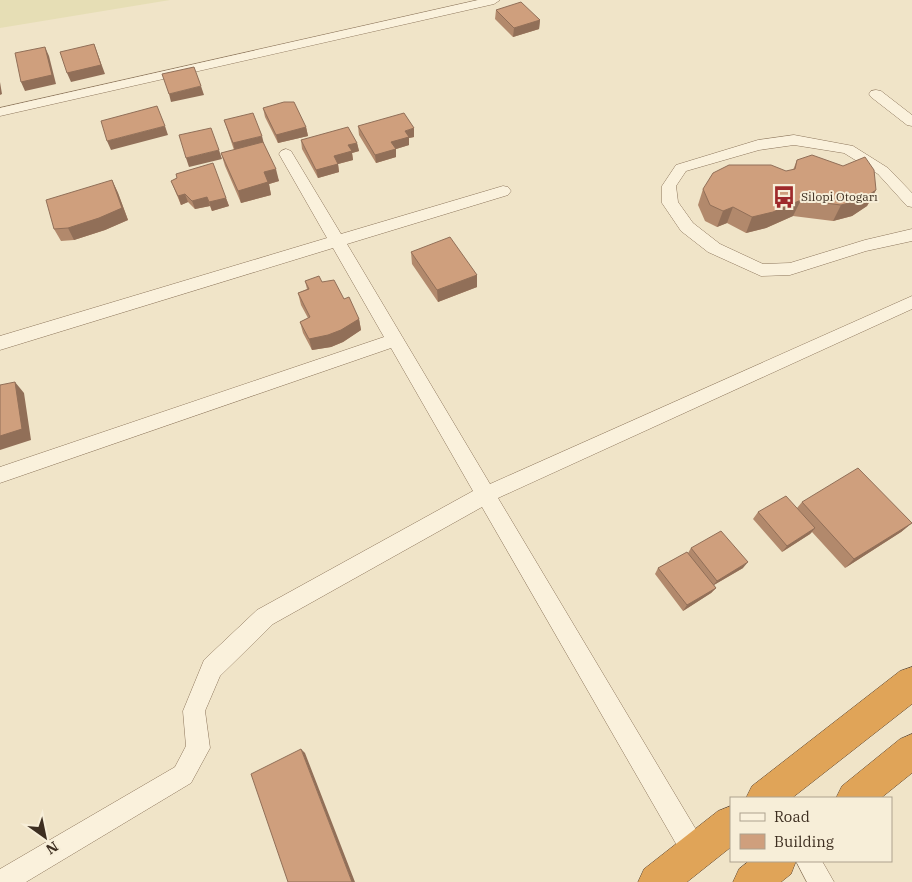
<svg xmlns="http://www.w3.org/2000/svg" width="912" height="882" viewBox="0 0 912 882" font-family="'IBM Plex Serif',serif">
	<rect width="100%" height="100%" fill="#f0e4c8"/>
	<path fill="#e6deb5" d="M0 0H170L0 28Z"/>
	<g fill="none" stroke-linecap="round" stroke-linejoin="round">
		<defs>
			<path id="street" d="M478 0H500L494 4 0 116V108Z
				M876 90 881 91 912 115V126L907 125 871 97 869 94 871 91Z
				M794 135 853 146 888 168 912 193V207L907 206 878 174 844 153 794 145 759 150 686 171 676 186 678 202 693 223 720 244 763 264 790 263 865 240 912 229V241L866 251 790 275 761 276 708 252 681 231 662 203V186L676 165 758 140Z
				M286 149 291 151 341 234 503 186 508 187 511 191 508 195 347 244 490 484 912 296V309L498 498 704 843 707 852 704 861 695 864 686 861 482 507 273 624 220 676 205 711 210 748 191 783 26 882H0V869L175 767 186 746 183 711 204 660 257 610 473 491 391 348 0 483V467L384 337 333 248 0 350V336L327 238 279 154 281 151Z
				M796 861H822L834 882H807Z"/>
			<path id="highway" d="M912 667V704L792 798H746L752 786 900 671Z
				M912 734V773L881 798H836L842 786 900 739Z
				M731 806V847L687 882H638L644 869 718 811Z
				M749 861H796L791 874 781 882H733L739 869Z"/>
		</defs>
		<use href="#street" stroke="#8d765c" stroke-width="1"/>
		<use href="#highway" stroke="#5b4430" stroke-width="1"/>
		<use href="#street" fill="#faf1dc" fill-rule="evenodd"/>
		<use href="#highway" fill="#e0a458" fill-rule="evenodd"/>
	</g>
	<path fill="#b2896c" d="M496 10 540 20 539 29 513 37 495 19Z
		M263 108 306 127 308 136 278 143 265 117Z
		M224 120 264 144 279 181 269 184 271 195 241 203 225 166 221 153 234 150Z
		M358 126 414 137 409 138V145L396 149V157L376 163 359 135Z
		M301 140 357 143 359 151 352 153 353 160 338 164 339 172 318 178 302 149Z
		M797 160 876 190 867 206 852 216 833 221 793 216 766 228 746 233 727 223 717 227 705 221 698 205 703 189 793 170Z
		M177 178 226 198 229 206 212 211 210 206 195 209 188 202 181 205 171 181Z
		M112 180 118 193 128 220 105 230 74 240 61 241 54 229Z
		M411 252 477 275V287L438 302 412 264Z
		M305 281 322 282 344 299 359 319 361 330 343 342 331 347 312 350 303 333 300 322 308 318 301 305 298 293 307 289Z
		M802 502 912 523 901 532 845 568 812 532 810 534 782 552 753 519 758 512 797 508Z
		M691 548 743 568 714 585 716 588 711 593 683 611 655 574 658 568 688 553Z"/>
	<path fill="#916f58" d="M540 20 539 29 513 37 514 28Z
		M94 44 105 74 71 82 67 73Z
		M45 47 49 56 56 84 25 91 21 82Z
		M0 82 2 94 0 95Z
		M201 86 204 95 171 102 169 94Z
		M165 126 168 135 111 150 107 141Z
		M306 127 308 136 278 143 276 135Z
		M414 128V137L409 138V145L396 149V157L376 163 375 155 405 131Z
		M262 136 264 144 235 151 233 143Z
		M357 143 359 151 352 153 353 160 338 164 339 172 318 178 316 170 348 145Z
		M219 150 222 159 189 167 186 158Z
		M276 169 279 181 269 184 271 195 241 203 238 191 264 172Z
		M112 180 118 193 128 220 105 230 74 240 68 228Z
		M876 190 867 206 852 216 833 221 841 205Z
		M185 194 188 202 181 205 178 196Z
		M207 197 210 206 195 209 192 201Z
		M226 198 229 206 212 211 209 202Z
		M801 200 793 216 766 228 746 233 752 217Z
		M733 207 727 223 717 227 723 211Z
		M477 275V287L438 302 437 290Z
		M359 319 361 330 343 342 331 347 312 350 309 339Z
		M15 382 24 393 31 440 0 450V436Z
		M912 523 901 532 845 568 854 559Z
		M815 528 810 534 782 552 787 546Z
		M748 562 743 568 712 586 717 581Z
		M716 588 711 593 683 611 687 605Z
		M301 749 305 753 355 882H352Z"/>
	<path fill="#cf9f7d" stroke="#916f58" d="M521 2 540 20 514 28 496 10Z
		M94 44 101 65 67 73 60 52Z
		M45 47 52 75 21 82 15 53Z
		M194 67 201 86 169 94 162 74Z
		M284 102H294L306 127 276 135 263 108Z
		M157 106 165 126 107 141 101 121Z
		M253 113 262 136 233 143 224 120Z
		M404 113 414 128 405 131 409 137 391 142 396 149 375 155 358 126Z
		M348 127 357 143 348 145 352 151 334 156 338 164 316 170 301 140Z
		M211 128 219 150 186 158 179 135Z
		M263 142 276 169 264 172 268 182 238 191 221 153Z
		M812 155 843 166 865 157 874 170 876 190 861 200 841 205 801 200 773 212 752 217 733 207 723 211 710 205 703 189 713 173 729 165H771L786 171 795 169 797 160Z
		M213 163 226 198 209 202 207 197 192 201 185 194 178 196 171 181 177 178 176 174Z
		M112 180 122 208 99 218 68 228 54 229 46 200Z
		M450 237 477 275 437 290 411 252Z
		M319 276 322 282 334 280 344 299 349 297 359 319 341 330 328 335 309 339 300 322 310 317 298 293 309 289 305 281Z
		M15 382 22 429 0 436V385Z
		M858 468 912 523 854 559 802 502Z
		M786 496 815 528 787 546 758 512Z
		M721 531 748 562 717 581 691 548Z
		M687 552 716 588 687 605 658 568Z
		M301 749 352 882H288L251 774Z"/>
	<defs>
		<symbol id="bus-bare" viewBox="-9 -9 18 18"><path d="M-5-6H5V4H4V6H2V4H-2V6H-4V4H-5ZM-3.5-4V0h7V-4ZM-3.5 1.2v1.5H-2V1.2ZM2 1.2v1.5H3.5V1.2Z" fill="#9e2a2b" stroke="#f7eed8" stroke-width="2.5" paint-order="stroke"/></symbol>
	</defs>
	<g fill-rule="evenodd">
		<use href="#bus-bare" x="768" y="181" width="32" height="32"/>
	</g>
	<g text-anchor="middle" stroke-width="4" stroke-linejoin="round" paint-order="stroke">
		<g font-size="12" fill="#3d2e20" stroke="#f7eed8" text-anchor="start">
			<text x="801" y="201">Silopi Otogarı</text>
		</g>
	</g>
	<rect x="730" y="797" width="162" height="65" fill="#f7eed8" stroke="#ada18e"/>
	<rect x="740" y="813" width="25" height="8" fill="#faf1dc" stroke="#ada18e"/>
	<text x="774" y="822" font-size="15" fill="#3d2e20">Road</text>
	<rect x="740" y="834" width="25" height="15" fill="#cf9f7d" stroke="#ada18e"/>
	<text x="774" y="847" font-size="15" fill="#3d2e20">Building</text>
	<g transform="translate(45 837) rotate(147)" stroke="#f7eed8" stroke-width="4" paint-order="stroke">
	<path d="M0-4L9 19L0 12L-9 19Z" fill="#3d2e20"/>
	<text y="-8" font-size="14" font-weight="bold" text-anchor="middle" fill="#3d2e20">N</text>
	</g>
</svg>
